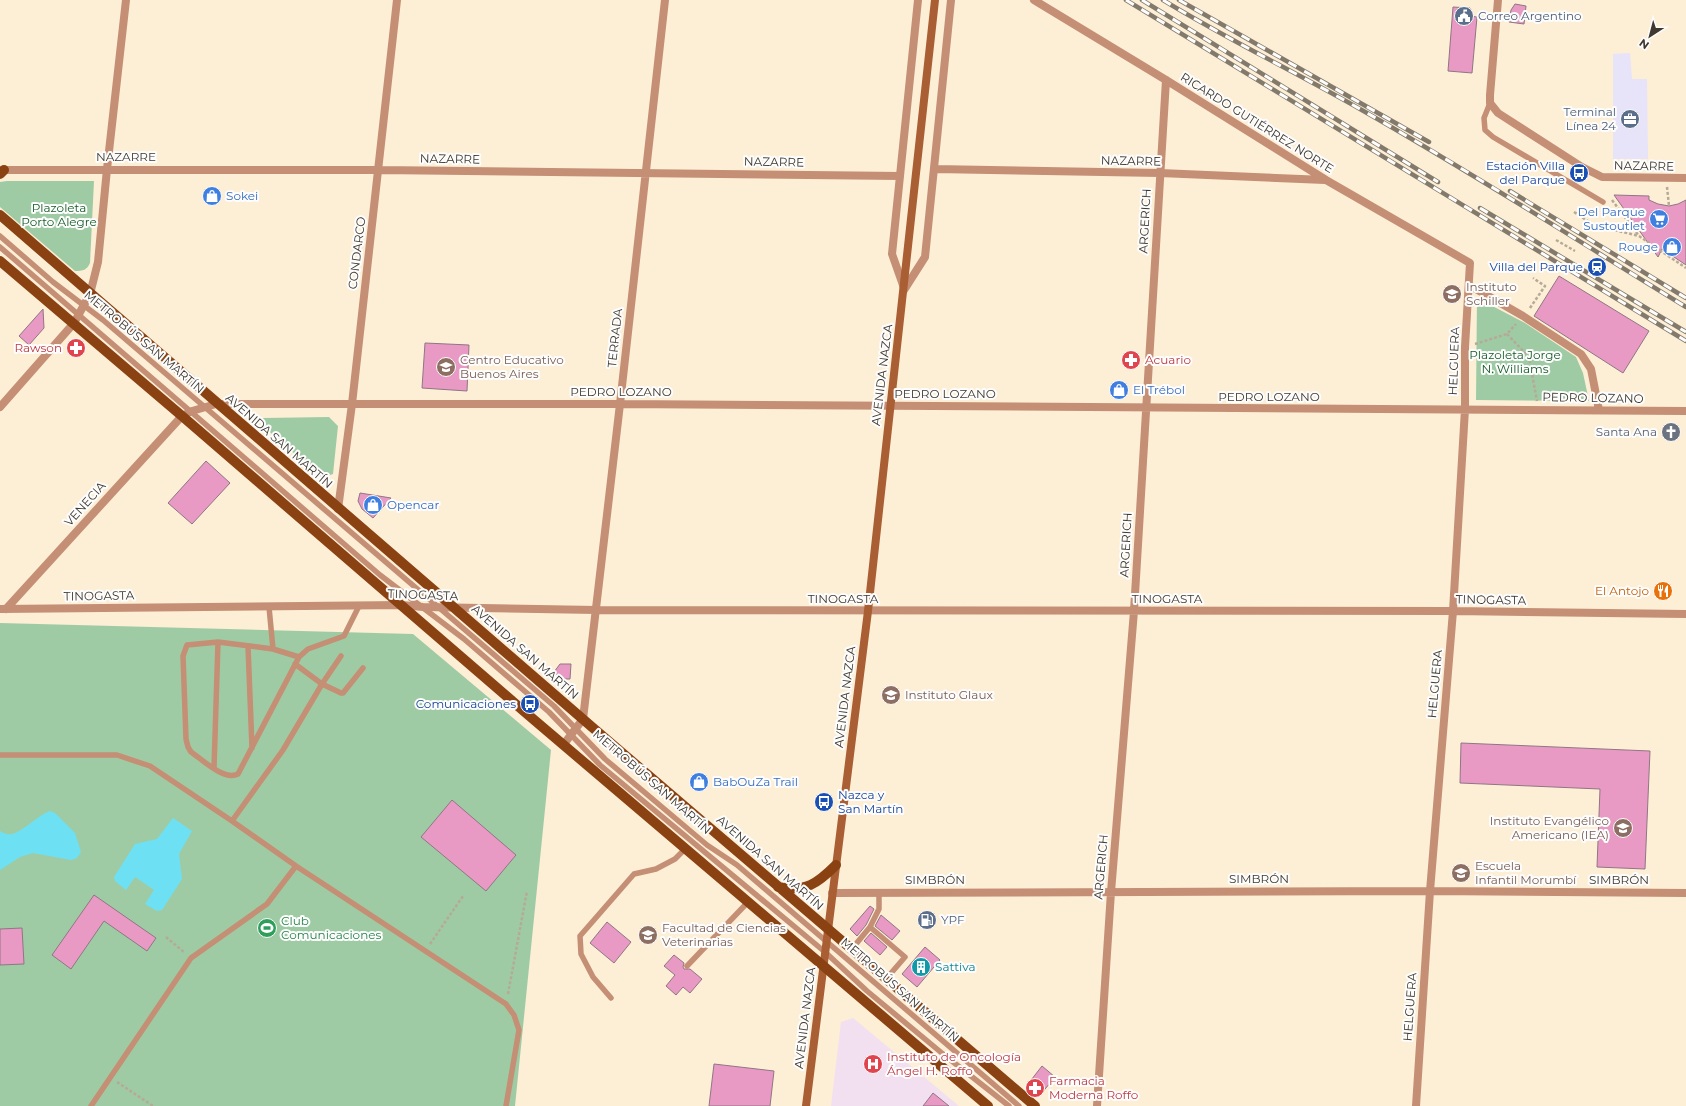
<svg xmlns="http://www.w3.org/2000/svg" width="1686" height="1106" viewBox="0 0 1686 1106" font-family="Montserrat,sans-serif">
	<rect width="100%" height="100%" fill="#fdeed6"/>
	<path fill="#e7e3f9" d="M1630 53 1632 79H1647L1648 159H1613V54Z"/>
	<path fill="#f2e0f1" d="M853 1018 959 1106H831L841 1022Z"/>
	<path fill="#9fcba4" d="M7 181H94L90 263C87 270 83 271 75 271L0 207V182Z
		M1477 298 1525 323 1576 357 1583 373 1589 401 1476 400Z
		M329 417 338 426 333 474 322 478 263 426V418Z
		M0 623 413 634 551 750 515 1106H0Z"/>
	<path fill="#6ee0f3" d="M50 811 55 813 75 833 81 852 77 858 71 860 33 853 20 857 0 870V831C3 833 7 835 12 834 22 832 37 816 50 811Z
		M173 818 192 831 179 854 182 879 162 910 157 911 145 904 154 890 135 877 126 890 115 881 114 877 135 844 157 839Z"/>
	<path fill="#e89ac4" stroke="#8f7683" d="M1515 4 1526 6 1524 24 1509 22 1511 10Z
		M1453 7 1470 8 1469 16 1477 17 1472 73 1448 71Z
		M1614 195 1649 196V200L1658 204 1669 206 1678 204 1686 200V265L1662 249 1658 257Z
		M1559 276 1649 331 1623 373 1534 316Z
		M43 309 44 328 29 345 19 336Z
		M425 343 469 345 467 391 422 388Z
		M206 461 230 483 192 524 168 503Z
		M360 493 391 498 373 518 362 509 358 501Z
		M560 664H571L570 679H562L554 672Z
		M1461 743 1650 751 1645 869 1597 867 1600 789 1460 783Z
		M452 800 516 855 486 891 421 837Z
		M94 895 156 938 147 951 104 921 71 969 52 955Z
		M870 906 874 909 866 925 857 936 850 929Z
		M881 915 900 931 892 940 875 926Z
		M607 922 631 942 614 963 590 943Z
		M22 928 24 964 0 965V929Z
		M871 933 887 947 880 955 864 941Z
		M925 947 940 960 917 987 902 974Z
		M674 955 684 963 683 967 684 969H690L702 979 690 993 683 987 676 995 666 986 675 975 664 966Z
		M714 1064 774 1071 770 1106H709Z
		M1042 1066 1055 1077 1041 1094 1028 1084Z
		M933 1093 949 1106H923Z"/>
	<g fill="none" stroke-linecap="round" stroke-linejoin="round">
		<path stroke="#b5aa97" stroke-width="2.5" stroke-dasharray="3 2" stroke-linecap="butt" d="M1667 187 1669 206
			M1612 200 1639 236 1686 268
			M1574 212 1594 225 1639 236
			M1556 240 1575 251
			M1530 308 1545 286 1533 278
			M1507 334 1529 357 1537 401
			M1475 344 1507 334 1516 324
			M166 937 185 953
			M430 944 463 896
			M508 994 527 891
			M117 1082 153 1106"/>
		<path stroke="#c48f74" stroke-width="5.5" d="M1490 103 1484 118 1485 130 1493 137 1603 202
			M0 236 53 282 103 320 554 706 605 759 707 845 737 865 1019 1106
			M0 247 380 575 464 639 549 712 600 765 825 952 867 991 943 1054 1009 1106
			M269 607 273 649
			M248 646 252 748
			M299 657 273 649 218 642 187 645 183 656 186 739 188 747 191 752C203 760 224 781 238 774L299 657 308 649 344 636 359 606
			M295 664 322 684 341 693H343L363 668
			M0 755H117L150 766 232 821
			M214 768 218 642
			M296 866 506 1004 514 1015 519 1030 506 1106
			M870 927 905 957 886 979
			M851 950 870 927 879 909V893
			M687 966 748 902
			M611 998 593 977 581 954 580 936 634 874 656 869 675 859 686 848
			M91 1106 191 958 267 904 296 866 232 821 283 750 322 684 341 656"/>
		<path stroke="#c48f74" stroke-width="8" d="M1034 0 1166 80 1326 180 1470 263 1465 347V409L1453 611 1430 891 1416 1106
			M1498 0 1490 95V103L1498 113 1582 167 1602 177 1686 178
			M935 169 1160 173 1325 180
			M0 170H379L900 176
			M1469 285 1523 316 1581 354 1591 369 1599 410
			M904 288 892 254 918 0
			M904 290 925 257 951 0
			M0 407 74 323 90 294 98 262 107 169 126 0
			M338 509 352 404 397 0
			M0 609 402 605 423 607 596 610 1453 611 1686 614
			M6 609 182 416 192 411 216 404H620L1686 411
			M564 744 583 719 620 404 665 0
			M832 893 1430 891 1686 893
			M1097 1106 1111 892 1134 611 1166 80"/>
		<path stroke="#a95e33" stroke-width="8" d="M806 1106 868 611 935 0"/>
		<path stroke="#8a4213" stroke-width="10" d="M0 174 4 170
			M0 215C344 514 688 811 1035 1106
			M0 261 182 416 526 713 988 1106
			M778 887C806 892 817 884 836 865"/>
		<defs>
			<path id="rail" d="M1126 0 1686 341
				M1142 0 1438 182
				M1163 0C1227 39 1295 72 1360 109 1471 172 1578 241 1686 307
				M1179 0 1429 142
				M1510 191 1686 298
				M1480 208 1686 332"/>
		</defs>
		<use href="#rail" stroke="#837a6b" stroke-width="4.5"/>
		<use href="#rail" stroke="#fdfdfd" stroke-width="3" stroke-dasharray="9" stroke-linecap="butt"/>
	</g>
	<defs>
		<symbol id="civic-disc" viewBox="-11 -11 22 22"><circle r="9.5" fill="#5c6f8a" stroke="#fdfdfd"/><path d="M-.6-6.5H3V-4.5H.6V-3L4-1V1h2V6H-6V1h2V-1L-.6-3ZM-1.2 2.5V6h2.4V2.5Z" fill="#fff"/></symbol>
		<symbol id="office-disc" viewBox="-11 -11 22 22"><circle r="9.5" fill="#5c6f8a" stroke="#fdfdfd"/><path d="M-6-3h4V-5.5h4V-3h4V5H-6ZM-1-4.5V-3h2v-1.5ZM-6 0V1H6V0Z" fill="#fff"/></symbol>
		<symbol id="bus-disc" viewBox="-11 -11 22 22"><circle r="9.5" fill="#1a4fb4" stroke="#fdfdfd"/><path d="M-5-6H5V4H4V6H2V4H-2V6H-4V4H-5ZM-3.5-4V0h7V-4ZM-3.5 1.2v1.5H-2V1.2ZM2 1.2v1.5H3.5V1.2Z" fill="#fff"/></symbol>
		<symbol id="shop-disc" viewBox="-11 -11 22 22"><circle r="9.5" fill="#3f7fe0" stroke="#fdfdfd"/><path d="M-5-2.5h2.3a2.7 3.5 0 0 1 5.4 0H5L5.5 6h-11ZM-1.5-2.5h3a1.5 2.3 0 0 0-3 0Z" fill="#fff"/></symbol>
		<symbol id="supermarket-disc" viewBox="-11 -11 22 22"><circle r="9.5" fill="#3f7fe0" stroke="#fdfdfd"/><path d="M-6-5.5h2.5l.6 2H6L4.5 2H-2.5L-4.4-4H-6ZM-1.5 3.2a1.3 1.3 0 1 0 .1 0ZM3 3.2a1.3 1.3 0 1 0 .1 0Z" fill="#fff"/></symbol>
		<symbol id="station-disc" viewBox="-11 -11 22 22"><circle r="9.5" fill="#1a4fb4" stroke="#fdfdfd"/><path d="M-3-6H3Q5-6 5-4V2Q5 4 3 4L4.5 6H3L1.5 4h-3L-3 6H-4.5L-3 4Q-5 4-5 2V-4Q-5-6-3-6ZM-3.5-4v3h7v-3ZM-3.5 1v1.5H-2V1ZM2 1v1.5H3.5V1Z" fill="#fff"/></symbol>
		<symbol id="school-disc" viewBox="-11 -11 22 22"><circle r="9.5" fill="#8d6e63" stroke="#fdfdfd"/><path d="M0-5L7-2L0 1L-7-2ZM-4 1L0 2.5L4 1V4Q0 6-4 4Z" fill="#fff"/></symbol>
		<symbol id="pharmacy-disc" viewBox="-11 -11 22 22"><circle r="9.5" fill="#e0444e" stroke="#fdfdfd"/><path d="M-2-6h4v4h4v4h-4v4h-4v-4h-4v-4h4Z" fill="#fff"/></symbol>
		<symbol id="church-disc" viewBox="-11 -11 22 22"><circle r="9.5" fill="#6b7280" stroke="#fdfdfd"/><path d="M-1.2-6h2.4v3.5h3.3v2.4h-3.3V6h-2.4V-.1h-3.3v-2.4h3.3Z" fill="#fff"/></symbol>
		<symbol id="restaurant-disc" viewBox="-11 -11 22 22"><circle r="9.5" fill="#e8710a" stroke="#fdfdfd"/><path d="M-5-6h1v4h1v-4h1v4h1v-4h1v5L-1.5 .5V6h-2V.5L-5-1ZM5-6V6H3V1.5H1.5Q1.5-4 5-6Z" fill="#fff"/></symbol>
		<symbol id="fuel-disc" viewBox="-11 -11 22 22"><circle r="9.5" fill="#5c6f8a" stroke="#fdfdfd"/><path d="M-5.5-6h7V0h2V4h1.3V-2.5L3-4.5l.8-.8L6-3V5H2.5V1h-1V6h-7ZM-4.2-4.7v3.2H.2V-4.7Z" fill="#fff"/></symbol>
		<symbol id="stadium-disc" viewBox="-11 -11 22 22"><circle r="9.5" fill="#2e9e5b" stroke="#fdfdfd"/><path d="M0-5a6.5 5 0 1 0 0 10a6.5 5 0 1 0 0-10ZM-3.5-1.8h7v3.6h-7Z" fill="#fff"/></symbol>
		<symbol id="university-disc" viewBox="-11 -11 22 22"><circle r="9.5" fill="#8d6e63" stroke="#fdfdfd"/><path d="M0-5L7-2L0 1L-7-2ZM-4 1L0 2.5L4 1V4Q0 6-4 4Z" fill="#fff"/></symbol>
		<symbol id="building-disc" viewBox="-11 -11 22 22"><circle r="9.5" fill="#0f9aa8" stroke="#fdfdfd"/><path d="M-4-6H4V6H1V3H-1V6H-4ZM-2.5-4.3h1.7v1.8h-1.7ZM.8-4.3h1.7v1.8H.8ZM-2.5-1h1.7V.8h-1.7ZM.8-1h1.7V.8H.8Z" fill="#fff"/></symbol>
		<symbol id="hospital-disc" viewBox="-11 -11 22 22"><circle r="9.5" fill="#e0444e" stroke="#fdfdfd"/><path d="M-5-5h3v3.5h4V-5h3V5h-3V1.5h-4V5h-3Z" fill="#fff"/></symbol>
	</defs>
	<g fill-rule="evenodd">
		<use href="#civic-disc" x="1453" y="5" width="22" height="22"/>
		<use href="#office-disc" x="1619" y="108" width="22" height="22"/>
		<use href="#bus-disc" x="1568" y="162" width="22" height="22"/>
		<use href="#shop-disc" x="201" y="185" width="22" height="22"/>
		<use href="#supermarket-disc" x="1648" y="208" width="22" height="22"/>
		<use href="#shop-disc" x="1661" y="236" width="22" height="22"/>
		<use href="#station-disc" x="1586" y="256" width="22" height="22"/>
		<use href="#school-disc" x="1441" y="283" width="22" height="22"/>
		<use href="#pharmacy-disc" x="65" y="337" width="22" height="22"/>
		<use href="#pharmacy-disc" x="1120" y="349" width="22" height="22"/>
		<use href="#school-disc" x="435" y="356" width="22" height="22"/>
		<use href="#shop-disc" x="1108" y="379" width="22" height="22"/>
		<use href="#church-disc" x="1660" y="421" width="22" height="22"/>
		<use href="#shop-disc" x="362" y="494" width="22" height="22"/>
		<use href="#restaurant-disc" x="1652" y="580" width="22" height="22"/>
		<use href="#school-disc" x="880" y="684" width="22" height="22"/>
		<use href="#bus-disc" x="519" y="693" width="22" height="22"/>
		<use href="#shop-disc" x="688" y="771" width="22" height="22"/>
		<use href="#bus-disc" x="813" y="791" width="22" height="22"/>
		<use href="#school-disc" x="1612" y="817" width="22" height="22"/>
		<use href="#school-disc" x="1450" y="862" width="22" height="22"/>
		<use href="#fuel-disc" x="916" y="909" width="22" height="22"/>
		<use href="#stadium-disc" x="256" y="917" width="22" height="22"/>
		<use href="#university-disc" x="637" y="924" width="22" height="22"/>
		<use href="#building-disc" x="910" y="956" width="22" height="22"/>
		<use href="#hospital-disc" x="862" y="1053" width="22" height="22"/>
		<use href="#pharmacy-disc" x="1024" y="1077" width="22" height="22"/>
	</g>
	<g text-anchor="middle" stroke-width="4" stroke-linejoin="round" paint-order="stroke">
		<g font-size="12" fill="#4e5e75" stroke="#fdfdfd" text-anchor="start">
			<text x="1478" y="20">Correo Argentino</text>
			<text x="1616" y="116" text-anchor="end">Terminal<tspan x="1616" dy="14">Línea 24</tspan></text>
			<text x="941" y="924">YPF</text>
		</g>
		<g font-size="12" fill="#3e382e" stroke="#fdfdfd">
			<text transform="translate(1257 123) rotate(32)" y="4">RICARDO GUTIÉRREZ NORTE</text>
			<text x="126" y="161">NAZARRE</text>
			<text transform="translate(450 159) rotate(1)" y="4">NAZARRE</text>
			<text transform="translate(1131 161) rotate(1)" y="4">NAZARRE</text>
			<text transform="translate(774 162) rotate(1)" y="4">NAZARRE</text>
			<text transform="translate(1644 166) rotate(1)" y="4">NAZARRE</text>
			<text transform="translate(1145 221) rotate(-87)" y="4">ARGERICH</text>
			<text transform="translate(357 253) rotate(-83)" y="4">CONDARCO</text>
			<text transform="translate(615 338) rotate(-84)" y="4">TERRADA</text>
			<text transform="translate(144 342) rotate(40)" y="4">METROBÚS SAN MARTÍN</text>
			<text transform="translate(1454 361) rotate(-88)" y="4">HELGUERA</text>
			<text transform="translate(882 375) rotate(-83)" y="4">AVENIDA NAZCA</text>
			<text x="621" y="396">PEDRO LOZANO</text>
			<text x="945" y="398">PEDRO LOZANO</text>
			<text x="1269" y="401">PEDRO LOZANO</text>
			<text transform="translate(1593 398) rotate(1)" y="4">PEDRO LOZANO</text>
			<text transform="translate(279 441) rotate(41)" y="4">AVENIDA SAN MARTÍN</text>
			<text transform="translate(85 504) rotate(-48)" y="4">VENECIA</text>
			<text transform="translate(1126 545) rotate(-87)" y="4">ARGERICH</text>
			<text transform="translate(423 595) rotate(2)" y="4">TINOGASTA</text>
			<text transform="translate(99 596) rotate(-1)" y="4">TINOGASTA</text>
			<text x="843" y="603">TINOGASTA</text>
			<text x="1167" y="603">TINOGASTA</text>
			<text transform="translate(1491 600) rotate(1)" y="4">TINOGASTA</text>
			<text transform="translate(525 652) rotate(41)" y="4">AVENIDA SAN MARTÍN</text>
			<text transform="translate(1435 684) rotate(-85)" y="4">HELGUERA</text>
			<text transform="translate(845 697) rotate(-83)" y="4">AVENIDA NAZCA</text>
			<text transform="translate(652 782) rotate(41)" y="4">METROBÚS SAN MARTÍN</text>
			<text transform="translate(770 863) rotate(41)" y="4">AVENIDA SAN MARTÍN</text>
			<text transform="translate(1101 867) rotate(-85)" y="4">ARGERICH</text>
			<text x="1259" y="883">SIMBRÓN</text>
			<text x="935" y="884">SIMBRÓN</text>
			<text x="1619" y="884">SIMBRÓN</text>
			<text transform="translate(900 990) rotate(41)" y="4">METROBÚS SAN MARTÍN</text>
			<text transform="translate(1410 1007) rotate(-86)" y="4">HELGUERA</text>
			<text transform="translate(805 1018) rotate(-83)" y="4">AVENIDA NAZCA</text>
		</g>
		<g font-size="12" fill="#164399" stroke="#fdfdfd" text-anchor="end">
			<text x="1565" y="170">Estación Villa<tspan x="1565" dy="14">del Parque</tspan></text>
			<text x="1583" y="271">Villa del Parque</text>
			<text x="516" y="708">Comunicaciones</text>
			<text x="838" y="799" text-anchor="start">Nazca y<tspan x="838" dy="14">San Martín</tspan></text>
		</g>
		<g font-size="12" fill="#366cbe" stroke="#fdfdfd" text-anchor="start">
			<text x="226" y="200">Sokei</text>
			<text x="1645" y="216" text-anchor="end">Del Parque<tspan x="1645" dy="14">Sustoutlet</tspan></text>
			<text x="1658" y="251" text-anchor="end">Rouge</text>
			<text x="1133" y="394">El Trébol</text>
			<text x="387" y="509">Opencar</text>
			<text x="713" y="786">BabOuZa Trail</text>
		</g>
		<g font-size="12" fill="#135b26" stroke="#fdfdfd">
			<text x="59" y="212">Plazoleta<tspan x="59" dy="14">Porto Alegre</tspan></text>
			<text x="1515" y="359">Plazoleta Jorge<tspan x="1515" dy="14">N. Williams</tspan></text>
		</g>
		<g font-size="12" fill="#785e54" stroke="#fdfdfd" text-anchor="start">
			<text x="1466" y="291">Instituto<tspan x="1466" dy="14">Schiller</tspan></text>
			<text x="460" y="364">Centro Educativo<tspan x="460" dy="14">Buenos Aires</tspan></text>
			<text x="905" y="699">Instituto Glaux</text>
			<text x="1609" y="825" text-anchor="end">Instituto Evangélico<tspan x="1609" dy="14">Americano (IEA)</tspan></text>
			<text x="1475" y="870">Escuela<tspan x="1475" dy="14">Infantil Morumbí</tspan></text>
			<text x="662" y="932">Facultad de Ciencias<tspan x="662" dy="14">Veterinarias</tspan></text>
		</g>
		<g font-size="12" fill="#be3a42" stroke="#fdfdfd" text-anchor="start">
			<text x="62" y="352" text-anchor="end">Rawson</text>
			<text x="1145" y="364">Acuario</text>
			<text x="887" y="1061">Instituto de Oncología<tspan x="887" dy="14">Ángel H. Roffo</tspan></text>
			<text x="1049" y="1085">Farmacia<tspan x="1049" dy="14">Moderna Roffo</tspan></text>
		</g>
		<g font-size="12" fill="#5b616d" stroke="#fdfdfd" text-anchor="end">
			<text x="1657" y="436">Santa Ana</text>
		</g>
		<g font-size="12" fill="#c56008" stroke="#fdfdfd" text-anchor="end">
			<text x="1649" y="595">El Antojo</text>
		</g>
		<g font-size="12" fill="#27864d" stroke="#fdfdfd" text-anchor="start">
			<text x="281" y="925">Club<tspan x="281" dy="14">Comunicaciones</tspan></text>
		</g>
		<g font-size="12" fill="#0d838f" stroke="#fdfdfd" text-anchor="start">
			<text x="935" y="971">Sattiva</text>
		</g>
	</g>
	<g transform="translate(1650 36) rotate(216)" stroke="#fdfdfd" stroke-width="3" paint-order="stroke">
	<path d="M0-3L7 15L0 10L-7 15Z" fill="#3e382e"/>
	<text y="-6" font-size="11" font-weight="bold" text-anchor="middle" fill="#3e382e">N</text>
	</g>
</svg>
